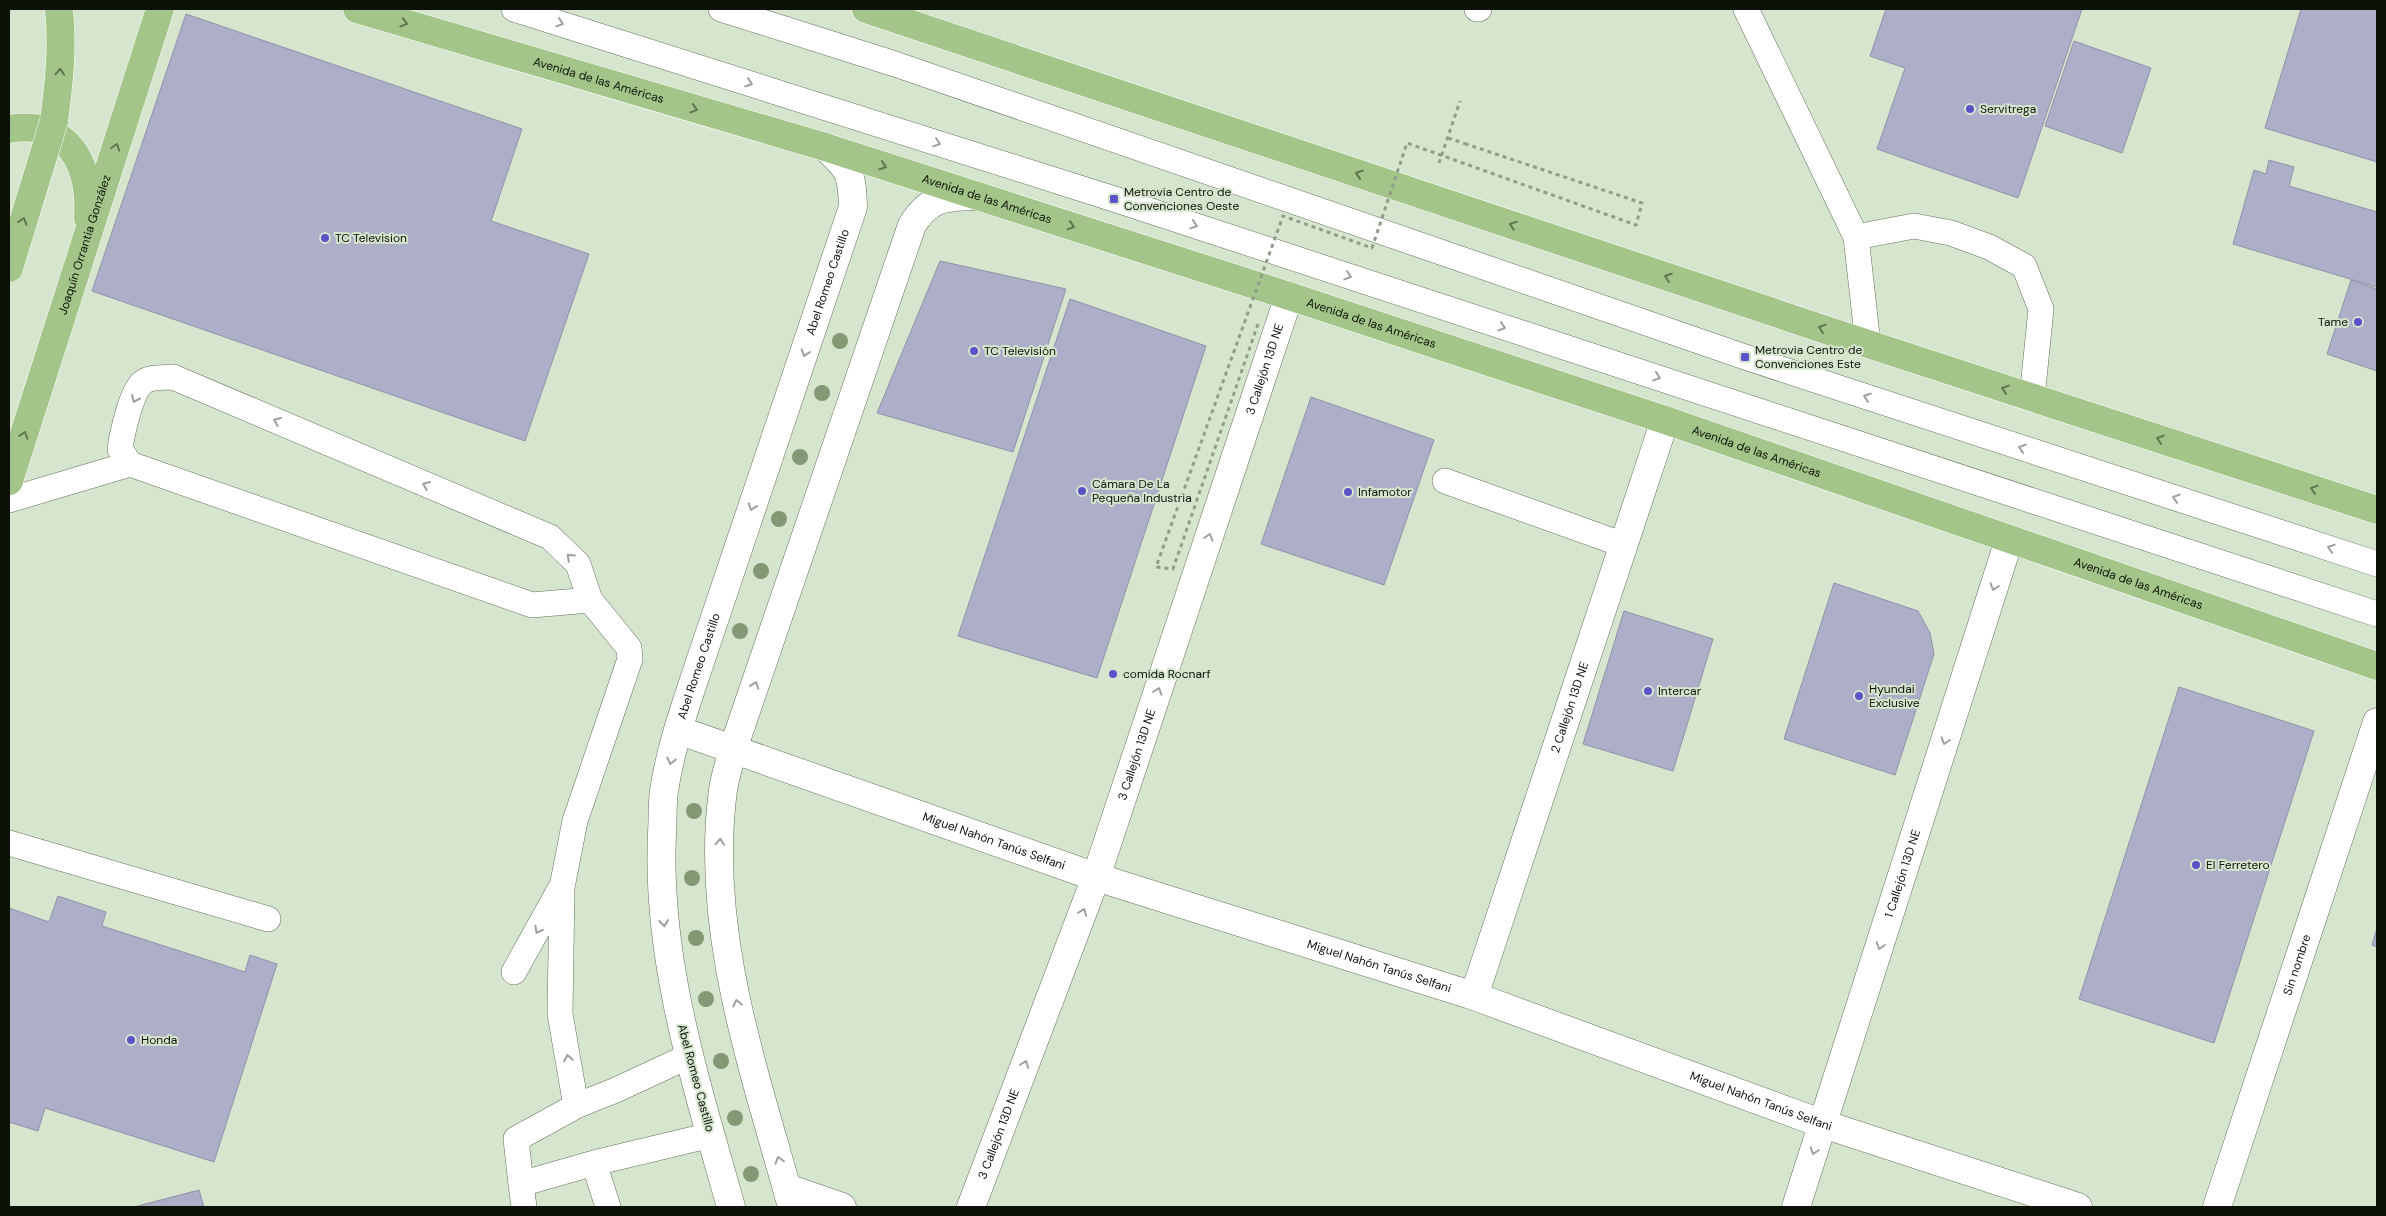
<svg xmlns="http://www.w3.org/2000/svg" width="2386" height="1216" viewBox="0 0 2386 1216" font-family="'DM Sans',sans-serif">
	<rect width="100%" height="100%" fill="#d6e5cd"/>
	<path fill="#adafc8" stroke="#9092aa" d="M1886 9H2082L2018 198 1877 149 1905 68 1870 56Z
		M2301 9H2377V162L2265 128Z
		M186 14 522 129 491 221 589 254 525 441 92 291Z
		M2074 41 2151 68 2122 153 2045 126Z
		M2269 160 2294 167 2289 186 2377 212V287L2233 244 2254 170 2266 174Z
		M940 261 1066 289 1013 452 877 413Z
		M2351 280 2377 289V371L2327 354Z
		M1070 299 1206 346 1097 678 958 636Z
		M1311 397 1434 440 1384 585 1261 544Z
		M1834 583 1918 611 1930 633 1934 654 1895 775 1784 739Z
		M1624 611 1713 639 1673 771 1583 744Z
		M2179 687 2314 731 2214 1043 2079 999Z
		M58 896 106 912 102 926 245 972 250 955 277 964 214 1162 45 1108 38 1131 9 1122V908L49 922Z
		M2377 928V947L2372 945Z
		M199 1190 204 1207H134Z"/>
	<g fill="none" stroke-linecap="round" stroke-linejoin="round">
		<defs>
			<path id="service" d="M514 9 1114 199 2377 614
				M721 9 895 64 1745 357 2377 564
				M1477 9H1479
				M1746 9 1856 237 1868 344
				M1856 237 1914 226 1951 233 1989 247 2024 266 2041 309 2032 398
				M1445 481 1624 545
				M9 500 130 464
				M9 843 268 919
				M514 972 560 889
				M576 1106 560 1014 562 887 575 821 630 659 629 648 590 600 578 564 550 537 173 377C163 378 150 376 142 383 131 393 122 434 120 449L130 464 532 605 590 600
				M521 1184 516 1139 576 1106 616 1090 689 1056
				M524 1207 521 1184 594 1163
				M608 1207 594 1163 711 1135"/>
			<g id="minor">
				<path id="s1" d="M678 730 1096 877 1474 996 1823 1124 2078 1207"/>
				<path id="s2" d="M1474 996 1665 420"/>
				<path d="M787 1188 842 1207"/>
				<path id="s3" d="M971 1207 1096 877 1289 296"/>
				<path id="s4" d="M1796 1207 2009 540"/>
				<path id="s5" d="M2217 1207 2377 722"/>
			</g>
			<g id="tertiary">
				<path id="s6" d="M731 1207C697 1085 656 962 662 833 663 819 662 805 664 791 670 750 684 710 697 671L853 207C852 174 850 169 825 147"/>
				<path d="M792 1207C755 1072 704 932 723 790 725 776 730 762 733 749L912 225C930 197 944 197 976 196"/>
			</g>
			<g id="primary">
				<path id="s7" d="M357 9 825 147 1289 296 1665 420 2377 666"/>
				<path d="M866 9 1868 344 2377 510"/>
				<path d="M54 121C59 83 63 47 59 9"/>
				<path d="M9 129C69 119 91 165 88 218"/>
				<path id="s8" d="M9 481 160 9"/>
			</g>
		</defs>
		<use href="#service" stroke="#63705b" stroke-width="26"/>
		<use href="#minor" stroke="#63705b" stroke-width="29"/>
		<use href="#tertiary" stroke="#63705b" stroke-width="29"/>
		<use href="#primary" stroke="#fff" stroke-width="29"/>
		<path stroke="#919c89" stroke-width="3" stroke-dasharray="4 4" stroke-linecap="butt" d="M1448 138 1466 144
			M1439 163 1460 101"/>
		<use href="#service" stroke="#fff" stroke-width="25"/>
		<use href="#minor" stroke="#fff" stroke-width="28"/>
		<use href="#tertiary" stroke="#fff" stroke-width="28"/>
		<use href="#primary" stroke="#a3c589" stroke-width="28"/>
		<defs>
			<path id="primary-bridge" d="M9 268 54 121"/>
		</defs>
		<use href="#primary-bridge" stroke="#fff" stroke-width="29" stroke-linecap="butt"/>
		<path stroke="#919c89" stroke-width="3" stroke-dasharray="4 4" stroke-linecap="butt" d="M1258 324 1173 569 1156 567 1283 216 1372 248 1407 143 1636 225 1642 203 1466 144"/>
		<use href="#primary-bridge" stroke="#a3c589" stroke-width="28"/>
	</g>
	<g fill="#839875">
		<circle cx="840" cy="341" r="8"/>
		<circle cx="822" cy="393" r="8"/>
		<circle cx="800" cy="457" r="8"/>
		<circle cx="779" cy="519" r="8"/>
		<circle cx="761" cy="571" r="8"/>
		<circle cx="740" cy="631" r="8"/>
		<circle cx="694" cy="811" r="8"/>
		<circle cx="692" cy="878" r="8"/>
		<circle cx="696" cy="938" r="8"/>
		<circle cx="706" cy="999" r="8"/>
		<circle cx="721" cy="1061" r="8"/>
		<circle cx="735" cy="1118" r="8"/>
		<circle cx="751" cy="1174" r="8"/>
	</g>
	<defs><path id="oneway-chevron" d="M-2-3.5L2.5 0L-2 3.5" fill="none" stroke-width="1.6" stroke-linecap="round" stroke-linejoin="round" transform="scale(1.25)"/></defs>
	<g stroke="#60744f">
		<use href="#oneway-chevron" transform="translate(404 23) rotate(17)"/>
		<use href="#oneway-chevron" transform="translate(60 72) rotate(-87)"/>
		<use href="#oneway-chevron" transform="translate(694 109) rotate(17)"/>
		<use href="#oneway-chevron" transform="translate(116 147) rotate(-72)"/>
		<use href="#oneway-chevron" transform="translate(883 166) rotate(18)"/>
		<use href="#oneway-chevron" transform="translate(1359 174) rotate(-162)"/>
		<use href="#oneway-chevron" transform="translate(23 221) rotate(-73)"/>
		<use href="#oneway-chevron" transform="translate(1513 225) rotate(-161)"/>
		<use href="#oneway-chevron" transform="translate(1071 226) rotate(18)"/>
		<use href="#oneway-chevron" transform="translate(1668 277) rotate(-161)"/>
		<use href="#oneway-chevron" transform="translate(1822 328) rotate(-161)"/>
		<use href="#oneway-chevron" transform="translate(2005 389) rotate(-162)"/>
		<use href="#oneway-chevron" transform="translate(24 435) rotate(-72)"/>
		<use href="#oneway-chevron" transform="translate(2160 439) rotate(-162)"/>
		<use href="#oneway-chevron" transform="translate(2314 489) rotate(-162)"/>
	</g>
	<g stroke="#9ea09d">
		<use href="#oneway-chevron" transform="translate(560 23) rotate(18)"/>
		<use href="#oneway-chevron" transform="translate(749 83) rotate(18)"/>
		<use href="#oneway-chevron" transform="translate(937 143) rotate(18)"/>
		<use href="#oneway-chevron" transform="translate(1194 225) rotate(18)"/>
		<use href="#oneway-chevron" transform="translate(1348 276) rotate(18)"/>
		<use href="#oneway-chevron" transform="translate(1502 327) rotate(18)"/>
		<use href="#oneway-chevron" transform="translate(805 353) rotate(109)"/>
		<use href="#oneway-chevron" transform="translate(1657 377) rotate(18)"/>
		<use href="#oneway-chevron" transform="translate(1867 397) rotate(-162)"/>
		<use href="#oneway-chevron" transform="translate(135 399) rotate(114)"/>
		<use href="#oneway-chevron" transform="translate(277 421) rotate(-157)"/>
		<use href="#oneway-chevron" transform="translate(2022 448) rotate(-162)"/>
		<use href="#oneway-chevron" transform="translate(426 485) rotate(-157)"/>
		<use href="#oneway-chevron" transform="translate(2176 498) rotate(-162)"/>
		<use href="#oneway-chevron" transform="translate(752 507) rotate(109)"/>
		<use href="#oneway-chevron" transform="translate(1209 537) rotate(-72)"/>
		<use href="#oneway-chevron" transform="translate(2331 548) rotate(-162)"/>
		<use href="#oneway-chevron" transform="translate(570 557) rotate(-136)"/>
		<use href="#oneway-chevron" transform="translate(1994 587) rotate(108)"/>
		<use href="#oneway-chevron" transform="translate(755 685) rotate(-71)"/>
		<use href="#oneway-chevron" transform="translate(1158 691) rotate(-72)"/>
		<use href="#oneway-chevron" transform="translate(1945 741) rotate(108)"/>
		<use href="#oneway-chevron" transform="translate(671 761) rotate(103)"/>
		<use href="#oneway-chevron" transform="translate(720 842) rotate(-87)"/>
		<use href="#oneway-chevron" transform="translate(1083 912) rotate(-69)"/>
		<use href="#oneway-chevron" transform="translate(664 923) rotate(84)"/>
		<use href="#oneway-chevron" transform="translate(538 930) rotate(119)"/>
		<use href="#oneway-chevron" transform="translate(1880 946) rotate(108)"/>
		<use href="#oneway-chevron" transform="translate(737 1003) rotate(-102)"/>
		<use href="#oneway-chevron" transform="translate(568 1058) rotate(-100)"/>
		<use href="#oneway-chevron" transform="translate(1025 1064) rotate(-69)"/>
		<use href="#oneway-chevron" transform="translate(1814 1151) rotate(108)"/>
		<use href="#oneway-chevron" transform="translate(779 1160) rotate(-106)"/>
	</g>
	<g fill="#5c51c9" stroke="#d6e5cd" stroke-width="2">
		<circle cx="1970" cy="109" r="5"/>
		<rect x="1109" y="194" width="10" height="10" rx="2.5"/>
		<circle cx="325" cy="238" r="5"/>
		<circle cx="2358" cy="322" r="5"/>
		<circle cx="974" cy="351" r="5"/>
		<rect x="1740" y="352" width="10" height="10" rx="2.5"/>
		<circle cx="1082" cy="491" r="5"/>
		<circle cx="1348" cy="492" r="5"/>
		<circle cx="1113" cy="674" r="5"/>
		<circle cx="1648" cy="691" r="5"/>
		<circle cx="1859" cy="696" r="5"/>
		<circle cx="2196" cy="865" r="5"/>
		<circle cx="131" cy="1040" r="5"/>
	</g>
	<g text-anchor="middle" stroke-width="4" stroke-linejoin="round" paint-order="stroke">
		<g font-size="12" fill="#0d1209" stroke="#d6e5cd">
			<text dy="4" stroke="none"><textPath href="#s7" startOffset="252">Avenida de las Américas</textPath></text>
			<text dy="4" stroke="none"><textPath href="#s7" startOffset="658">Avenida de las Américas</textPath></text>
			<text dy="4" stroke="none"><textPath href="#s8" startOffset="248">Joaquín Orrantia González</textPath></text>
			<text dy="4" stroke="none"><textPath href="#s6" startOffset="959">Abel Romeo Castillo</textPath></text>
			<text dy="4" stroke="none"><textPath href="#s7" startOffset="1062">Avenida de las Américas</textPath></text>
			<text dy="4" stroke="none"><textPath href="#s3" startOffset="888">3 Callejón 13D NE</textPath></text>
			<text dy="4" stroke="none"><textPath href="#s7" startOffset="1468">Avenida de las Américas</textPath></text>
			<text dy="4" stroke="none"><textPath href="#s7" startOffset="1872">Avenida de las Américas</textPath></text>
			<text dy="4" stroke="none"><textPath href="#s6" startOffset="554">Abel Romeo Castillo</textPath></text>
			<text dy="4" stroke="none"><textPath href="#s2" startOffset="304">2 Callejón 13D NE</textPath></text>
			<text dy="4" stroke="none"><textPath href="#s3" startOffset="482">3 Callejón 13D NE</textPath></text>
			<text dy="4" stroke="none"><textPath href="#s1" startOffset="335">Miguel Nahón Tanús Selfani</textPath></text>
			<text dy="4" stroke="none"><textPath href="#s4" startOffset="350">1 Callejón 13D NE</textPath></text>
			<text dy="4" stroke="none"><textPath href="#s5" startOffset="255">Sin nombre</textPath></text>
			<text dy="4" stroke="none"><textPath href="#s1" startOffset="740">Miguel Nahón Tanús Selfani</textPath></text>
			<text transform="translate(696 1078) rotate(75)" y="4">Abel Romeo Castillo</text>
			<text dy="4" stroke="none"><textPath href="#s1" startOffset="1145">Miguel Nahón Tanús Selfani</textPath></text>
			<text dy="4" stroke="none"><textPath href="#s3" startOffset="78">3 Callejón 13D NE</textPath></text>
		</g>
		<g font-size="12" fill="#0d1209" stroke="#d6e5cd" text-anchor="start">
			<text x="1980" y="113">Servitrega</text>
			<text x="1124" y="196">Metrovia Centro de<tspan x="1124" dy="14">Convenciones Oeste</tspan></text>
			<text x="335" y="242">TC Television</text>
			<text x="2348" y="326" text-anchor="end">Tame</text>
			<text x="1755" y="354">Metrovia Centro de<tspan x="1755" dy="14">Convenciones Este</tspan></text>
			<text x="984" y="355">TC Televisión</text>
			<text x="1092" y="488">Cámara De La<tspan x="1092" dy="14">Pequeña Industria</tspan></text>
			<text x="1358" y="496">Infamotor</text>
			<text x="1123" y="678">comida Rocnarf</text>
			<text x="1869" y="693">Hyundai<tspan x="1869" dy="14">Exclusive</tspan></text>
			<text x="1658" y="695">Intercar</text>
			<text x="2206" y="869">El Ferretero</text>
			<text x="141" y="1044">Honda</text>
		</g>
	</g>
	<rect width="2386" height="1216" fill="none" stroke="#0d1209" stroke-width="20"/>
</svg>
